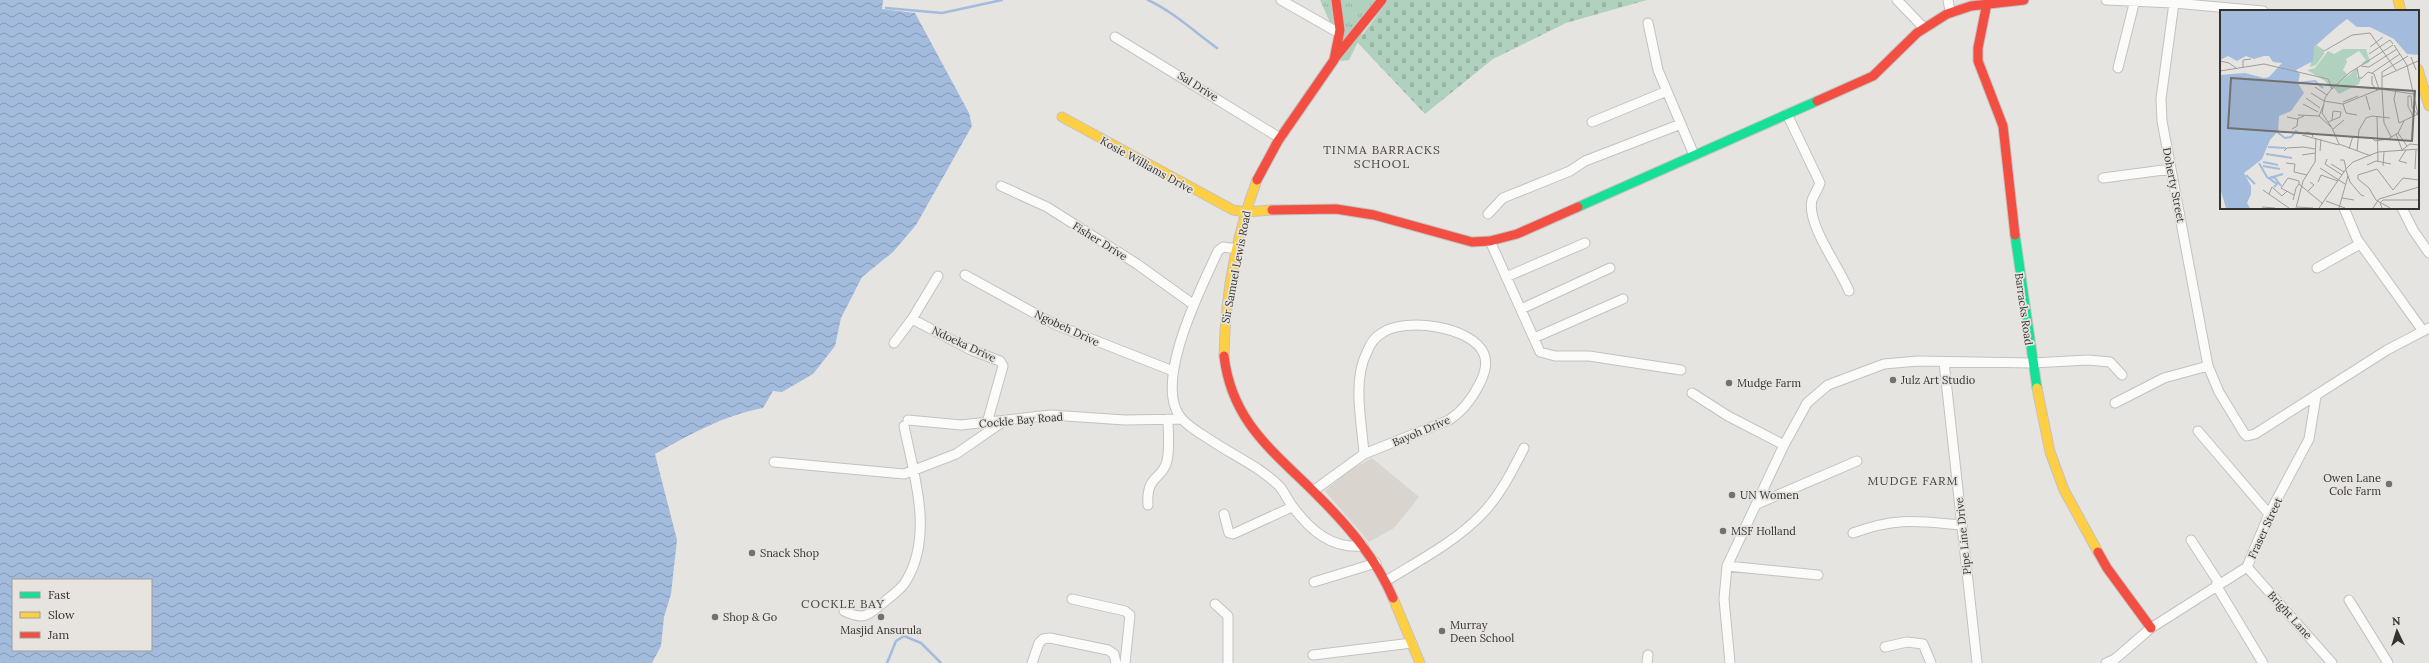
<svg xmlns="http://www.w3.org/2000/svg" width="2429" height="663" viewBox="0 0 2429 663" font-family="Lora,serif">
	<defs>
		<pattern id="grass-tufts" width="24" height="20" patternUnits="userSpaceOnUse"><rect width="24" height="20" fill="#b0d1be"/><path d="M3 7l-1-3M5 7V3M7 7l1-3M15 17l-1-3M17 17v-4M19 17l1-3" fill="none" stroke="#98b4a4"/></pattern>
		<pattern id="cemetery-stones" width="16" height="16" patternUnits="userSpaceOnUse"><rect width="16" height="16" fill="#b0d1be"/><path d="M2 7V4a2 2 0 0 1 4 0v3zM10 15v-3a2 2 0 0 1 4 0v3z" fill="#98b4a4"/></pattern>
		<pattern id="water-waves" width="16" height="10" patternUnits="userSpaceOnUse"><rect width="16" height="10" fill="#a3bbdc"/><path d="M0 5q4-4 8 0t8 0" fill="none" stroke="#8699b3"/></pattern>
	</defs>
	<rect width="100%" height="100%" fill="#e6e4e1"/>
	<path fill="#d9d4ce" d="M1372 458 1419 497 1394 528 1369 542 1325 491 1347 472Z"/>
	<path fill="url(#grass-tufts)" d="M1320 0H1392L1366 26 1349 60 1340 61 1336 58 1332 27Z"/>
	<path fill="url(#cemetery-stones)" d="M1389 0H1647L1566 23 1493 59 1425 114 1357 42Z"/>
	<path fill="url(#water-waves)" fill-rule="evenodd" d="M0 0H883L882 9 915 13 969 113 972 126 916 225 893 252 862 277 841 318 835 346 813 374 782 392 773 391 763 408C724 415 689 435 655 454L677 540 671 594 664 617 661 646 652 663H0ZM13 580H151V650H13Z"/>
	<g fill="none" stroke-linecap="round" stroke-linejoin="round">
		<path stroke="#a3bbdc" stroke-width="2.5" d="M1148 0C1172 11 1195 32 1217 48
			M886 8 942 13 1002 0
			M887 663 896 641 904 636 921 643 941 663"/>
		<defs>
			<path id="street" d="M1281 0 1339 33
				M1897 0 1923 27
				M1948 0 1950 11
				M2106 0 2174 3 2263 11
				M2174 3 2161 99 2162 121 2208 366 2219 392 2244 433 2247 436 2255 434 2387 350 2429 328
				M1648 23 1658 70 1694 155
				M1115 37 1280 138
				M2118 68 2135 0
				M1787 114 1820 183C1818 189 1814 195 1812 200 1806 224 1840 268 1849 291
				M1592 122 1667 91
				M2103 178 2171 169
				M1001 186 1047 207 1137 264 1194 305
				M2344 208 2357 239 2423 331
				M2402 208 2413 230 2429 253
				M1488 214 1503 198 1570 171 1585 161 1681 124
				M1490 241 1540 352 1555 356H1589L1681 370
				M1238 249 1223 247 1218 251C1202 286 1151 385 1182 419 1189 427 1201 434 1209 439 1232 455 1261 467 1280 487 1285 493 1288 501 1293 507 1311 531 1332 549 1363 546
				M2317 268 2360 244
				M965 275 1056 325 1173 371
				M1506 277 1585 243
				M1521 309 1610 268
				M912 319 971 350 1000 361 1003 366 987 423
				M1534 338 1623 299
				M894 343 912 319 938 276
				M1944 362 1977 663
				M1692 393 1728 416 1784 445
				M2115 403 2164 378 2208 366
				M908 420 961 425 1051 415 1125 420 1182 419
				M2198 431 2269 514
				M774 462 904 474 956 454 1001 423
				M1313 491 1364 454 1449 420C1463 411 1472 399 1480 383 1484 375 1488 364 1484 354 1472 326 1405 317 1382 333 1375 337 1370 344 1367 352 1352 381 1362 423 1364 454
				M1757 504 1857 461
				M1148 505C1146 474 1162 481 1167 461 1170 448 1168 432 1168 419
				M1224 514 1229 533 1233 534 1292 507
				M1853 533C1896 517 1917 521 1961 525
				M2191 540 2219 583
				M1727 566 1818 575
				M2247 567 2332 663
				M1386 581C1418 561 1455 542 1481 515 1500 496 1512 471 1524 448
				M1314 582 1376 563
				M2216 585 2263 663
				M1072 599 1125 611 1130 615 1125 663
				M2349 600 2388 663
				M1215 604 1228 616V663
				M844 611C865 621 868 615 884 602 891 596 902 589 906 581 934 535 914 475 904 426
				M1885 647 1907 642 1923 644 1931 663
				M1313 655 1412 643
				M1032 663 1039 643 1043 639 1050 638 1108 650 1114 654 1116 663
				M1647 663 1648 655
				M1730 663 1724 599 1727 566 1784 445 1807 403 1828 385 1884 364 1918 361 2032 363 2088 360 2110 362 2122 375
				M2106 663 2115 659 2151 628 2247 567 2269 514 2309 439 2316 396"/>
			<path id="fast" d="M1578 207 1817 101
				M2015 235 2037 388"/>
			<path id="slow" d="M2398 0 2401 11
				M2418 69 2429 106
				M1062 117 1233 210 1246 212 1272 210
				M1224 356C1225 296 1236 236 1257 180
				M2037 388 2050 452 2064 490 2098 552
				M1393 598 1420 663"/>
			<path id="jam" d="M1987 3 1978 48V61L2003 126 2015 235
				M1335 58 1382 0
				M1817 101 1873 76 1917 33 1947 14 1971 6 2024 0
				M1257 180 1278 141 1334 60 1340 30 1336 0
				M1272 210 1336 209 1374 215 1472 242 1490 241 1517 234 1578 207
				M1224 356C1232 424 1276 453 1320 498 1350 528 1376 559 1393 598
				M2098 552 2107 568 2151 628"/>
		</defs>
		<use href="#street" stroke="#c4c2c1" stroke-width="11"/>
		<use href="#fast" stroke="#c4c2c1" stroke-width="11"/>
		<use href="#slow" stroke="#c4c2c1" stroke-width="11"/>
		<use href="#jam" stroke="#c4c2c1" stroke-width="11"/>
		<use href="#street" stroke="#fbfbfa" stroke-width="9"/>
		<use href="#fast" stroke="#16e098" stroke-width="9"/>
		<use href="#slow" stroke="#ffcf43" stroke-width="9"/>
		<use href="#jam" stroke="#f24e42" stroke-width="9"/>
	</g>
	<g fill="#72716f" stroke="#e7e4e0" stroke-width="1.5">
		<circle cx="1893" cy="380" r="4"/>
		<circle cx="1729" cy="383" r="4"/>
		<circle cx="2389" cy="484" r="4"/>
		<circle cx="1732" cy="495" r="4"/>
		<circle cx="1723" cy="531" r="4"/>
		<circle cx="752" cy="553" r="4"/>
		<circle cx="715" cy="617" r="4"/>
		<circle cx="881" cy="617" r="4"/>
		<circle cx="1442" cy="631" r="4"/>
	</g>
	<g text-anchor="middle" stroke-width="3.5" stroke-linejoin="round" paint-order="stroke">
		<g font-size="11" fill="#343332" stroke="#e7e4e0">
			<text transform="translate(1198 86) rotate(32)" y="4">Sal Drive</text>
			<text transform="translate(1147 165) rotate(29)" y="4">Kosie Williams Drive</text>
			<text transform="translate(2174 185) rotate(79)" y="4">Doherty Street</text>
			<text transform="translate(1100 241) rotate(32)" y="4">Fisher Drive</text>
			<text transform="translate(1236 267) rotate(-79)" y="4">Sir Samuel Lewis Road</text>
			<text transform="translate(2024 309) rotate(82)" y="4">Barracks Road</text>
			<text transform="translate(1067 328) rotate(25)" y="4">Ngobeh Drive</text>
			<text transform="translate(964 344) rotate(25)" y="4">Ndoeka Drive</text>
			<text transform="translate(1021 420) rotate(-5)" y="4">Cockle Bay Road</text>
			<text transform="translate(1421 431) rotate(-23)" y="4">Bayoh Drive</text>
			<text transform="translate(2265 528) rotate(-65)" y="4">Fraser Street</text>
			<text transform="translate(1963 536) rotate(-96)" y="4">Pipe Line Drive</text>
			<text transform="translate(2290 615) rotate(48)" y="4">Bright Lane</text>
		</g>
		<g font-size="11" fill="#343332" stroke="#e7e4e0" text-anchor="start">
			<text x="1901" y="384">Julz Art Studio</text>
			<text x="1737" y="387">Mudge Farm</text>
			<text x="2381" y="482" text-anchor="end">Owen Lane<tspan x="2381" dy="13">Colc Farm</tspan></text>
			<text x="1740" y="499">UN Women</text>
			<text x="1731" y="535">MSF Holland</text>
			<text x="760" y="557">Snack Shop</text>
			<text x="723" y="621">Shop &amp; Go</text>
			<text x="1450" y="629">Murray<tspan x="1450" dy="13">Deen School</tspan></text>
			<text x="881" y="634" text-anchor="middle">Masjid Ansurula</text>
		</g>
		<g font-size="12" letter-spacing="1" fill="#474441" stroke="#e7e4e0">
			<text x="1382" y="154">TINMA BARRACKS<tspan x="1382" dy="14">SCHOOL</tspan></text>
			<text x="1913" y="485">MUDGE FARM</text>
			<text x="843" y="608">COCKLE BAY</text>
		</g>
	</g>
	<g transform="translate(2220 10)">
		<rect width="199" height="199" fill="#e6e4e1"/>
		<path d="M123 39H146L150 52 144 55 142 53 146 50 139 41 126 49 127 52 123 60 128 65 112 80 105 71 87 60 95 58 108 41 114 44Z" fill="#b0d1be"/>
		<path d="M137 58V67L141 68 139 74 119 84 114 78Z" fill="#b0d1be"/>
		<path d="M96 35 104 40V44L96 55 90 57 94 37Z" fill="#b0d1be"/>
		<path d="M0 1H199V45L187 44 174 29 150 17H137L127 9 118 16 94 37 93 51 76 60 80 64 78 73 84 83 71 101 59 106 58 121 50 130 42 149 24 163 31 176V184L27 193 30 198H6L0 178V65L25 63 44 68 49 67 62 53 53 52 49 46H44L34 49 26 46 17 51 8 46 0 50Z" fill="#a3bbdc"/>
		<path fill="none" stroke="#a3bbdc" stroke-width="2" d="M180 33 185 30 197 1M62 51 75 32 85 1M78 73 95 71 103 78M57 122 65 128 71 127 76 121 80 124M48 137 66 138M46 144 72 148M43 152 58 155M39 153 47 167 57 174 54 177M43 156 60 159M26 165 35 174M50 167 55 168 61 176M49 168 63 164"/>
		<path fill="none" stroke="#9f9d9b" stroke-width="1" d="M174 35 187 55 199 109M150 37 163 27M104 41 132 25 150 23 176 60M149 44 170 30 173 34M191 47 196 60M0 51 9 53 16 58M141 56 149 57 177 39M23 57V50L31 49M137 58 139 68H142L148 62 154 64 159 79M0 61 44 54 108 69 112 78 105 88 102 103 112 118 119 134 151 146M152 63 180 44M152 66V74L157 80M162 67 198 51M95 77 107 85M112 79 129 63 173 35M162 79 164 113 171 127M162 79V62L188 46M176 80 174 89 179 113 198 104M91 83 104 91 123 94 160 79 193 84M146 86 150 100M86 88 100 98M123 92 138 86M83 94 98 102M123 94 126 103 137 105M78 105 99 106 111 117M99 106 104 94M157 106 158 151M193 106 188 96V86H191L192 97 197 104M67 107 77 109 84 106M108 112 120 107 121 102 113 101 112 110M72 119 77 116 78 108M113 119 124 110M178 123 187 136M176 124 182 140M82 125 119 135M85 125 87 122 92 124 93 127M151 127 155 131 168 129 178 123 184 111M129 139 133 126M182 140 190 134 199 135M186 140 179 151 187 153M64 141 67 138 83 137 95 139M100 141 101 129M137 141 139 120 146 108 152 106 170 108M82 145 95 143M107 149 105 154 122 165M120 150H124L126 159M66 153 75 154 74 162 87 165M111 154 124 162M147 155 156 151 171 154M163 156 164 142M100 158 125 174M195 159 196 140M126 160 130 172 141 185 144 186M98 172 101 165 118 171M43 180 69 198M88 181 94 175 90 172M49 184 52 177 62 186 67 181M74 185 61 178 68 168 79 171V174L103 194M122 188 134 190M73 190 76 178 79 174M106 191 125 198M42 197 55 198M77 197 93 198M76 198 83 171 95 152 96 128M99 198 126 159 133 152 158 142 199 139M119 198 128 166M153 198 159 189 199 177M162 198 160 193 163 190H199M170 198 156 190 149 178 138 169V165L157 159 173 180 183 168 199 170"/>
		<path fill="#72716f" fill-opacity="0.15" stroke="#72716f" stroke-width="2" d="M11 68 195 81 192 131 8 118Z"/>
		<rect width="199" height="199" fill="none" stroke="#343332" stroke-width="2"/>
	</g>
	<rect x="12" y="579" width="140" height="72" fill="#e7e4e0" stroke="#9f9d9a"/>
	<rect x="20" y="592" width="20" height="6" fill="#16e098" stroke="#9f9d9a"/>
	<text x="48" y="599" font-size="12" fill="#343332">Fast</text>
	<rect x="20" y="612" width="20" height="6" fill="#ffcf43" stroke="#9f9d9a"/>
	<text x="48" y="619" font-size="12" fill="#343332">Slow</text>
	<rect x="20" y="632" width="20" height="6" fill="#f24e42" stroke="#9f9d9a"/>
	<text x="48" y="639" font-size="12" fill="#343332">Jam</text>
	<g transform="translate(2397 631) rotate(356)" stroke="#e7e4e0" stroke-width="3" paint-order="stroke">
	<path d="M0-3L7 15L0 10L-7 15Z" fill="#343332"/>
	<text y="-6" font-size="11" font-weight="bold" text-anchor="middle" fill="#343332">N</text>
	</g>
</svg>
